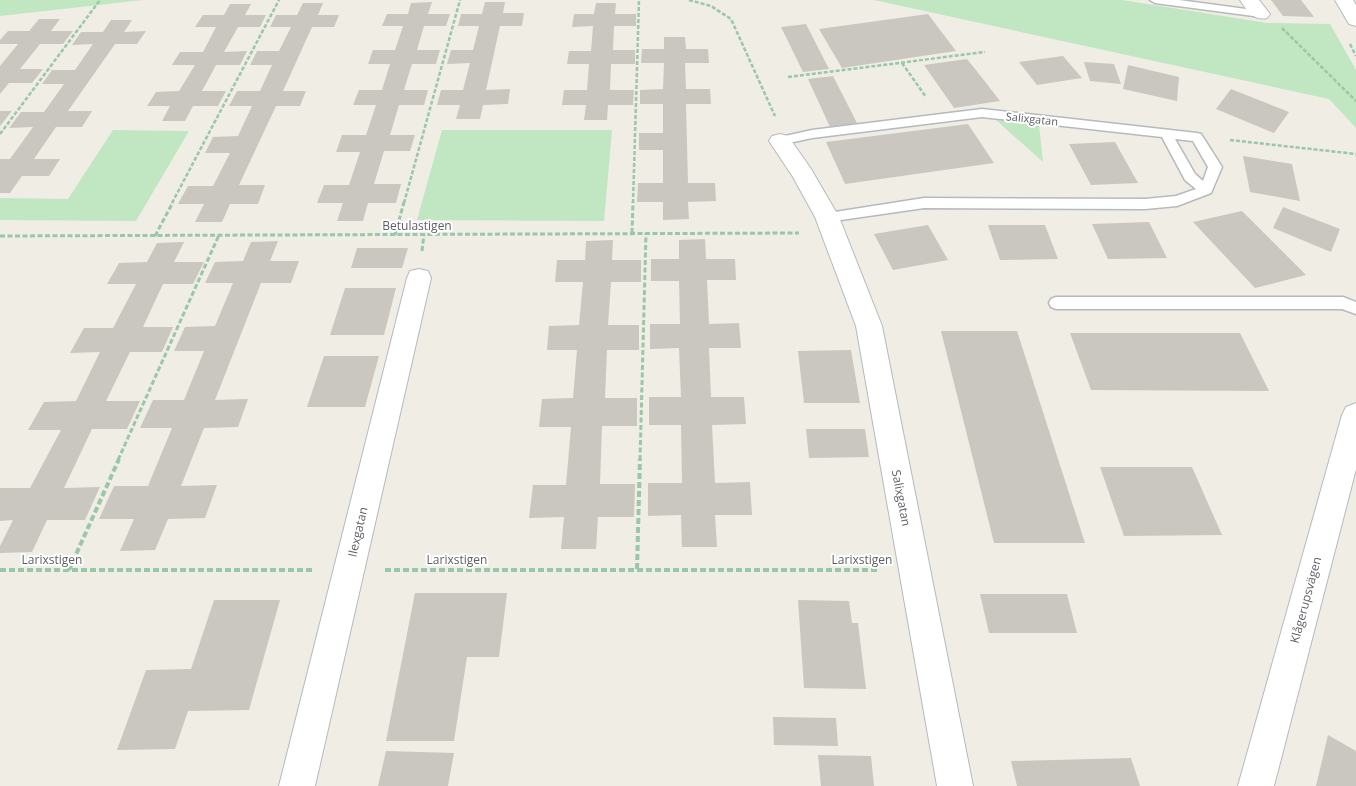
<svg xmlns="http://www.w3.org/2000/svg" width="1356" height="786" viewBox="0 0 1356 786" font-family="'Open Sans',sans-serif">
	<rect width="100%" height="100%" fill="#efede4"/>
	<path fill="#c0e6c2" d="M0 0H143L0 16Z
		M874 0H1122L1267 23 1330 24 1356 70V128L1329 99Z
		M996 120 1039 125 1043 162Z
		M113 130 189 131 136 221 0 220V198L68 199Z
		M442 130H612L604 221 417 220Z"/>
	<path fill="#cac7c1" d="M1271 0H1301L1314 17 1283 16Z
		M432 2 428 14H450L446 26H424L417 50H440L436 64H412L404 90H428L424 105H399L390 135H415L410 151H384L374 184H401L396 203H368L363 221H337L343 203H317L324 185H349L360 152H336L342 135H366L376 105H353L359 90H382L390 64H368L373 50H395L403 26H382L387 14H408L411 3Z
		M485 2H505L503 13H524L522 26H500L486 90 510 89 508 104 483 105 480 119H456L460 105H437L441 90H463L470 63 447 64 451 50H473L479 26H458L461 14H482Z
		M303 3H323L318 15H339L334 27H312L283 91H306L300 106H276L239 185H265L258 204H230L222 222H195L204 204H178L188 186H213L230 153H205L213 137 238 136 252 106H229L237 91H260L272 65H250L257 51H279L291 27H270L276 15H297Z
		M596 3H616L615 14H636V26H614L613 50H635V64H611L610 90H634L633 105H608L607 120H584L586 105H562L564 90H587L589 64H567L569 51H591L593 26 572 27 574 14H594Z
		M230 4H251L245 15H266L260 27H238L224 52 247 51 240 65H216L202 91H226L218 106H193L185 121H162L170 106H147L156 92 179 91 195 65H172L180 52H203L216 27H195L203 15H224Z
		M928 14 956 51 842 68 819 29Z
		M39 19H60L51 31H73L63 44H40L20 69H43L32 83H9L0 94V66L18 44H0V40L8 31H29Z
		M111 20H132L124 32 146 31 137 44H115L68 111H92L82 127H56L34 159H60L49 176H22L10 193H0V159H10L33 127 9 128 21 112H44L64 84H42L52 70H75L93 44 72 45 81 32H103Z
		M806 24 829 69 803 72 781 27Z
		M664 37H685L686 49H708L709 63H685L686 89H710L711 104H686L688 183H715L716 201 688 202 689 219 663 220V202H637L638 183H663V150H639V133H663V104H640V90L663 89 664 63H641L642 49H664Z
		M1063 56 1082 78 1037 85 1019 62Z
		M967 59 983 79 1000 101 954 108 924 65Z
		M1084 62 1114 64 1121 84 1090 81Z
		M1128 65 1179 77 1177 101 1123 89Z
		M833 76 857 123 830 127 808 79Z
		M1231 89 1289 112 1274 133 1216 109Z
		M0 111H12L0 126Z
		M968 124 994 163 845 184 826 142Z
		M1115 142 1138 183 1091 185 1069 144Z
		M1243 156 1292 164 1300 201 1250 192Z
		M1283 207 1340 229 1331 252 1273 228Z
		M1242 211 1306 275 1255 288 1193 222Z
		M1149 222 1167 258 1108 259 1092 224Z
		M928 225 948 260 893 270 874 234Z
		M988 225H1045L1058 259 1000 260Z
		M705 239 706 259H735L736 280H707L709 324 739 323 741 348H709L711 397H744L746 424 712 425 715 483 750 482 752 515H715L717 547H682L681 515 648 516V483H682L681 425H649V397H681L679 348 650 349V324H680L679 281H651V259H679V240Z
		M613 240 612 260H641V282H611L608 325H639V350H607L605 398H637V426H602L600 484H635L634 517H598L596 549H561L564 517 529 518 533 485H566L571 427H539L542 399 573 398 577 350H547L549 326 579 325 583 282H555L557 260H585L586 241Z
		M278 241 270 261H299L291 283H261L215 400 248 399 238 427 204 428 181 486 217 485 205 518 168 519 155 550 120 551 134 519H99L114 486H148L172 428H140L153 400H184L204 351H174L185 327 215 326 233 283H205L215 262 243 261 251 242Z
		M184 242 174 262H204L193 284H163L143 327H173L162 352H130L106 401H140L127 429H92L64 488 100 487 85 520H47L32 552 0 553V546L13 520 0 521V488H30L61 430H28L44 402 76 401 100 352 70 353 84 328H113L136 284H107L119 263 147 262 157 243Z
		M357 248H408L402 268H351Z
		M345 288H396L384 335H330Z
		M941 331H1017L1085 543H994Z
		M1070 333H1240L1269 391 1091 390Z
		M851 350 860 403H804L798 351Z
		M324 356H379L365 407H307Z
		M806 429H865L869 457 809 458Z
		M1100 467H1192L1222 535 1124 536Z
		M415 593H507L499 657H467L454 741H386Z
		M980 594H1067L1077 633H989Z
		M214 600H280L249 710 188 711 175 749 117 750 146 670 191 669Z
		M798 600 849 601 852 623H858L866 689 804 688Z
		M773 717 836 718 838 746 774 745Z
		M1328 735 1356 751V786H1316Z
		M386 751 454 753 448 786H378Z
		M818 755 871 756 874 786H821Z
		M1131 758 1140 786H1017L1011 761Z"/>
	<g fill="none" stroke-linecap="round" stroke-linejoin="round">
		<defs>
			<path id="service" d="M1150 0H1179L1261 11 1266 14 1261 17 1155 3Z
				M982 109 1197 133 1201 134 1222 167 1211 193 1177 206 1145 209 924 208 827 222 822 220 820 217 822 214 924 198 1145 199 1176 196 1196 189 1185 180 1162 137 982 117 812 138 780 145 774 141 776 138 812 130ZM1175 139 1193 141 1208 167 1203 181 1195 174Z
				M1056 297H1343L1356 302V314L1342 309H1056L1051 307 1049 303 1051 299Z"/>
			<path id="minor" d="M1240 0H1259L1270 14 1267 18C1254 21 1247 11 1240 0Z
				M780 134 788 136 811 169 839 217 882 326 973 786H937L856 326 815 217 793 177 769 141 772 136Z
				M419 269 428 271 431 278 315 786H279L407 278 410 271Z"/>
			<path id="tertiary" d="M1335 0H1353L1356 5V26L1349 24Z
				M1356 403V469L1274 786H1238L1342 415 1346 407Z"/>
		</defs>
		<use href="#service" stroke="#b6b9be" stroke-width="3"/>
		<use href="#minor" stroke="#b6b9be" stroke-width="2"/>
		<use href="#tertiary" stroke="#b6b9be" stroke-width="2"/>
		<path stroke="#99c7a9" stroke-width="2.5" stroke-dasharray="4 2" stroke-linecap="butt" d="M689 0 711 6 731 19 775 116
			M1282 28 1356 101
			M1350 44 1356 56
			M902 63 926 97
			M788 77 985 52
			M0 134 100 0
			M1230 140 1356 154
			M172 203 279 0
			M404 203 460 0
			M633 203 639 0"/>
		<path stroke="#99c7a9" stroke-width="3" stroke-dasharray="5 2.5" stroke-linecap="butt" d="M632 233 633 202
			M395 235 404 202
			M0 236 799 233
			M155 236 173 202
			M422 251 424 234
			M118 460 219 235
			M640 460 646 233"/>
		<path stroke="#99c7a9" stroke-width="4" stroke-dasharray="6 3" stroke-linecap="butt" d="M637 569 640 459
			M0 570H314
			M69 570 119 459
			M385 570H879"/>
		<use href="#service" fill="#fff" fill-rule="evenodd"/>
		<use href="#minor" fill="#fff" fill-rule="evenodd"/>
		<use href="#tertiary" fill="#fff" fill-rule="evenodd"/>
	</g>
	<g text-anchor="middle" stroke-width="4" stroke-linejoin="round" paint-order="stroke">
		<g font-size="11" fill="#5c5f65" stroke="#fff">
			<text transform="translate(1032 119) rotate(6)" y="4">Salixgatan</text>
		</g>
		<g font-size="12" fill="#5c5f65" stroke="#fff">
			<text x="417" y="230">Betulastigen</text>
			<text transform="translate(901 498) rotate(79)" y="4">Salixgatan</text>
			<text transform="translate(358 532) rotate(-77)" y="4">Ilexgatan</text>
			<text x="52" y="564">Larixstigen</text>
			<text x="457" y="564">Larixstigen</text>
			<text x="862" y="564">Larixstigen</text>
			<text transform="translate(1306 600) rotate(-75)" y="4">Klågerupsvägen</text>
		</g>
	</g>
</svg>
